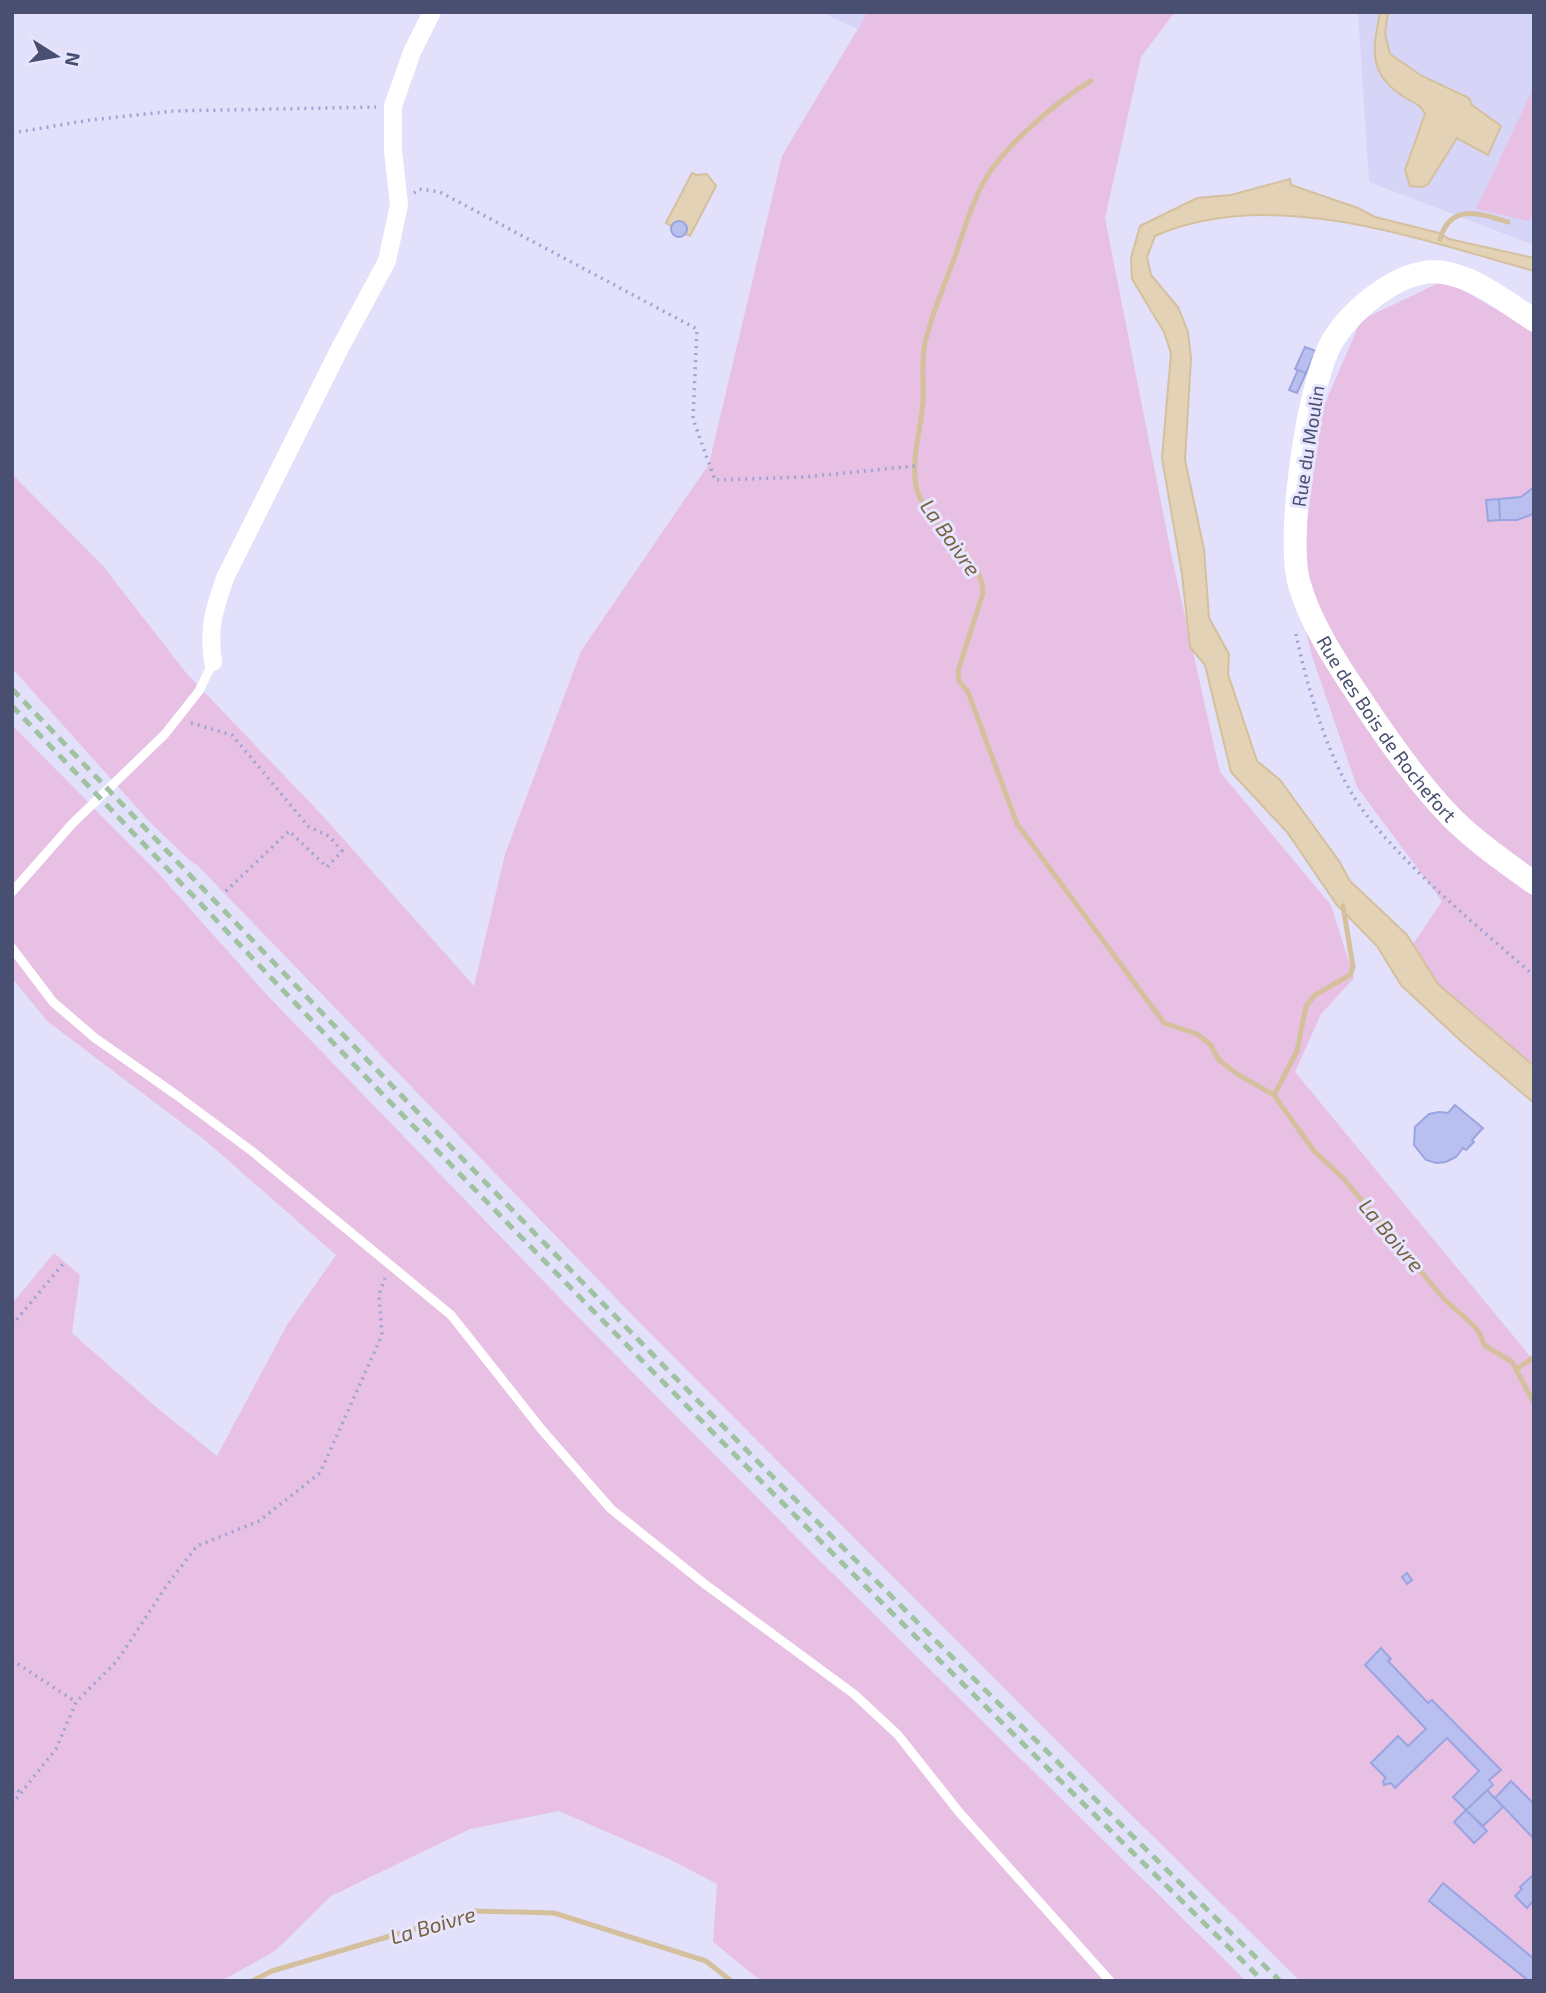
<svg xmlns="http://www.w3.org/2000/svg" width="1546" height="1993" viewBox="0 0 1546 1993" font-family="'Exo 2',sans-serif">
	<rect width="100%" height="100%" fill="#e2e0fb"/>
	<path fill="#d6d5f7" d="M820 12H868L858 29Z
		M1358 12H1534V245L1369 182Z"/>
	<path fill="#e7c0e4" d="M868 12H1175L1141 57 1105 218 1173 563 1220 772 1331 905 1354 978 1321 1014 1295 1072 1534 1361V1981H1300L1091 1775 641 1324 198 866 188 859 147 819 12 668V474L103 566 187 674 322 815 474 986 505 854 581 651 709 464 782 156Z
		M1534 87V213L1529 221 1476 209Z
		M1445 280 1534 331V1087L1399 965 1442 901 1357 787 1312 656 1300 605 1307 521 1323 408 1361 320Z
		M12 725 158 873 266 994 585 1324 814 1555 1246 1981H761L713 1942 717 1884 669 1859 559 1811 470 1829 331 1896 275 1951 221 1981H12V1304L54 1253 80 1275 72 1333 156 1407 217 1456 287 1325 336 1255 206 1141 47 1021 12 978Z"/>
	<path fill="#e3d2b6" stroke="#d4c09d" stroke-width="2" d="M1380 12H1388L1385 34 1390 54 1422 76 1469 98 1472 105 1501 126 1488 155 1457 138 1428 184 1423 187 1410 186 1405 170 1425 114C1422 105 1412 102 1404 97 1367 73 1373 49 1380 12Z
		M692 173 696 175 707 174 716 186 690 236 686 234 687 228 684 222 678 221 671 226 666 223Z
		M1290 179 1291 185 1358 208 1375 217 1439 233 1449 239 1534 258V271C1418 239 1271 185 1155 236L1147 257 1151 275 1178 307 1188 332 1191 358 1185 460 1204 549 1209 618 1229 654 1228 674 1257 761 1280 780 1339 861 1350 881 1407 935 1438 984 1534 1066V1103L1462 1042 1401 985 1377 946 1337 905 1287 832 1231 772 1205 665 1190 647 1182 574 1162 458 1171 353 1164 332 1132 279 1131 258 1140 226 1197 198 1231 195Z"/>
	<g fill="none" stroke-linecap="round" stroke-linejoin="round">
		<path stroke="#d4c09d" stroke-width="5" d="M1091 81C1058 100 1006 145 986 178 971 203 963 235 953 262 943 288 931 316 925 343 921 362 924 382 923 402 921 429 911 459 916 486 925 527 983 552 983 593L958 671 959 681 968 692 1017 824 1164 1023 1197 1034 1210 1044 1219 1060 1237 1074 1274 1095 1314 1151 1343 1178 1444 1299 1474 1326 1480 1334 1484 1345 1512 1362 1534 1403
			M1440 239C1451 202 1481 214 1508 222
			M1274 1095 1297 1051 1306 1006 1315 995 1350 975 1353 967 1343 906
			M1518 1368 1534 1357
			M252 1981 272 1971 475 1911 554 1913 706 1961 731 1981"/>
	</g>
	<path fill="#b9bfef" stroke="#9aa4e1" stroke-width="2" d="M671 229a8 8 0 1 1 16 0a8 8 0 1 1-16 0Z
		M1305 347 1316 351 1306 373 1295 369Z
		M1298 370 1306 373 1297 393 1289 390Z
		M1534 487 1533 514 1517 520H1500L1499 499 1521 497Z
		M1499 499 1500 520 1488 521 1486 500Z
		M1455 1105 1483 1128 1472 1140 1474 1142 1466 1150 1463 1148 1456 1157 1446 1162 1436 1163 1426 1160 1414 1145 1415 1127 1429 1114 1439 1112 1448 1113Z
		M1407 1573 1412 1580 1407 1584 1402 1577Z
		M1381 1648 1391 1659 1388 1661 1428 1703 1432 1700 1501 1770 1489 1780 1493 1785 1466 1810 1453 1797 1479 1771 1447 1738 1395 1788 1391 1783 1384 1785 1383 1781 1386 1778 1371 1763 1398 1736 1408 1746 1426 1729 1365 1665Z
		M1511 1781 1534 1804V1839L1495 1798Z
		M1487 1790 1503 1807 1483 1826 1466 1810Z
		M1466 1810 1487 1831 1474 1843 1454 1822Z
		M1534 1874V1900L1527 1908 1515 1896 1522 1889 1520 1887Z
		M1443 1883 1534 1959V1981H1529L1429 1901Z"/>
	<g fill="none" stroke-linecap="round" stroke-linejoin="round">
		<path stroke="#9da4d3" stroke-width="3.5" stroke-dasharray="2 5" stroke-linecap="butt" d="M12 133 90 120 173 111 376 107
			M414 193 419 189 440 192 697 329 693 419 715 480 805 477 915 466
			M1296 634C1308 691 1331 771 1368 817 1416 877 1477 925 1534 976
			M191 723 232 735 309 827 329 836 342 851 327 867 289 831 224 893
			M12 1325 63 1264
			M12 1660 76 1702
			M12 1786 20 1792
			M12 1804 56 1749 76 1702 117 1661 167 1585 197 1546 259 1521 320 1473 382 1335 379 1295 385 1278"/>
		<path stroke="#fff" stroke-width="9" d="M12 892 72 824 165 734 199 691 213 662
			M12 948 53 1002 95 1038 175 1094 253 1152 451 1315 542 1430 611 1509 706 1585 854 1694 898 1735 959 1812 1110 1981"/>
		<path stroke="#fff" stroke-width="18" d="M213 662C208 628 214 610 225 578L340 348 387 261 399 205 393 150V106L412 52 432 12"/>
		<path stroke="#fff" stroke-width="23" id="s1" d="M1534 320C1506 302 1474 276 1440 272 1401 268 1353 308 1333 340 1308 381 1286 537 1299 583 1311 626 1340 668 1364 704 1390 743 1418 783 1451 817 1476 842 1505 862 1534 883"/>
		<path stroke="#a0c2a1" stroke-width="5" stroke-dasharray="10 7" stroke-linecap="butt" d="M12 689C192 877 372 1066 554 1253 792 1499 1035 1741 1280 1981
			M12 706C130 829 247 953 365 1076 660 1382 960 1683 1263 1981"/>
	</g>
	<g text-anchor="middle" stroke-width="6" stroke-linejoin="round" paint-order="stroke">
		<g font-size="19" fill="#494f70" stroke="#e8e5fe">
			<text transform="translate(1308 446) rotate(-81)" y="7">Rue du Moulin</text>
			<text dy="7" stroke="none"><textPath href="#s1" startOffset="658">Rue des Bois de Rochefort</textPath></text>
		</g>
		<g font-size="21" font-style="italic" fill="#76623e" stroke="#e8e5fe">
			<text transform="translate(950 538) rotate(55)" y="7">La Boivre</text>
			<text transform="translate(1391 1236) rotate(50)" y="7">La Boivre</text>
			<text transform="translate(433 1926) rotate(-16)" y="7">La Boivre</text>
		</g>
	</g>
	<rect width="1546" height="1993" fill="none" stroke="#494f70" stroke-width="28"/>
	<g transform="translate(56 56) rotate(101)" stroke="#e8e5fe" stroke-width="5" paint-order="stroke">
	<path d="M0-5L12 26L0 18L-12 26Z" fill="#494f70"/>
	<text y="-10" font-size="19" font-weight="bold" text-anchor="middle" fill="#494f70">N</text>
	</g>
</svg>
